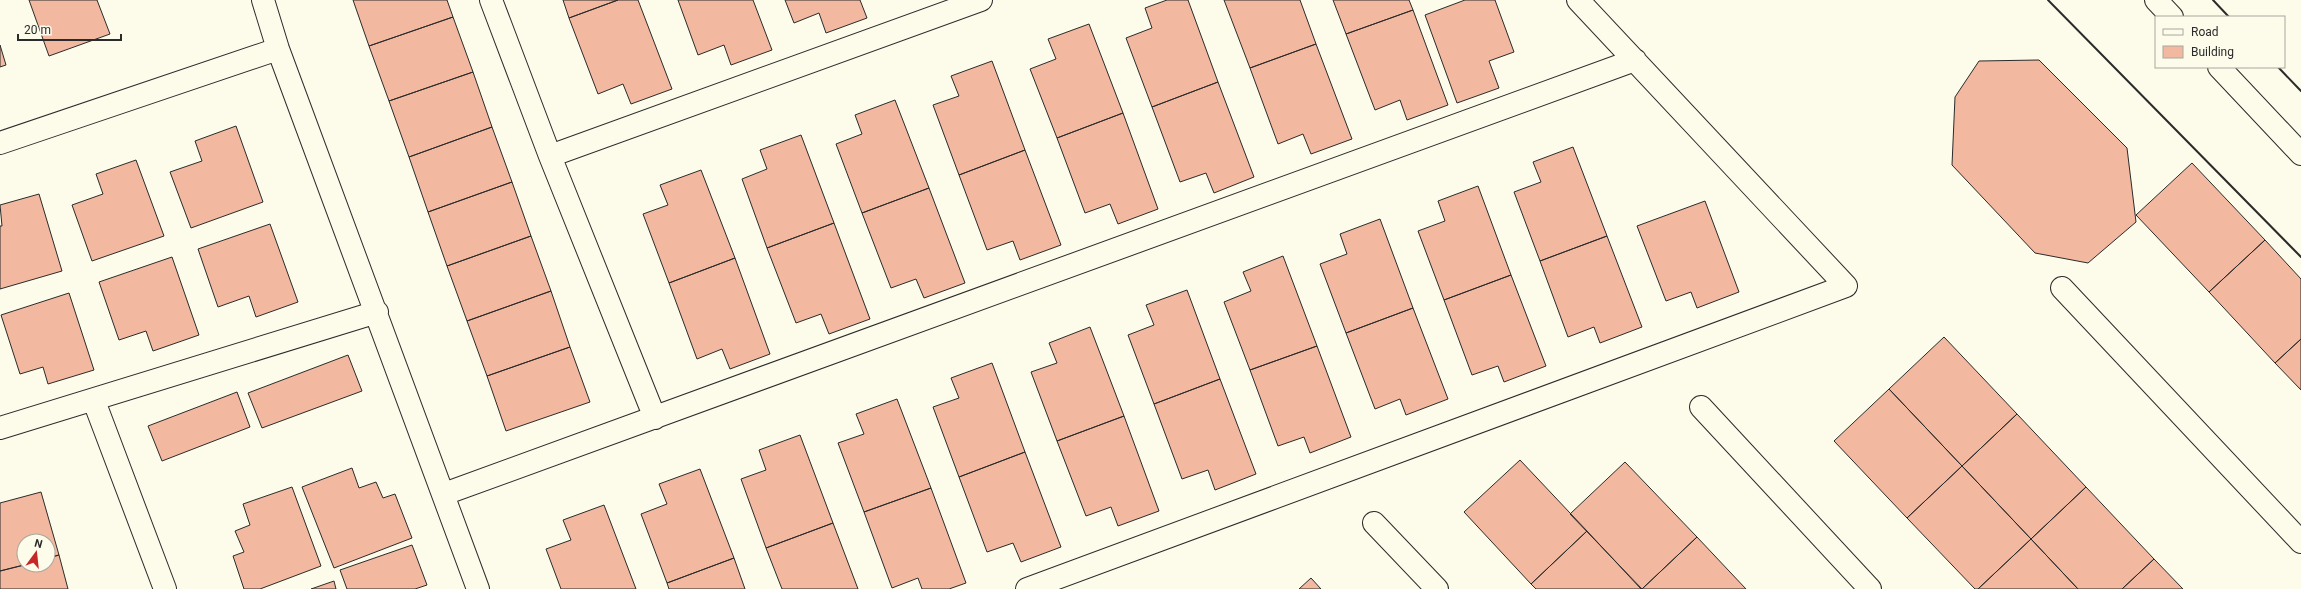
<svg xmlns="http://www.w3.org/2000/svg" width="2301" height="589" viewBox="0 0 2301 589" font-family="Roboto,sans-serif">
	<rect width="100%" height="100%" fill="#fdfbea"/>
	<path fill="#f2b8a0" stroke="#2b2b2b" d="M29 0H97L110 34 49 56Z
		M353 0H447L453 17 369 46Z
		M563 0H618L569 18Z
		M618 0H638L672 89 631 104 623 84 598 94 569 18Z
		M678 0H753L772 50 731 65 724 45 698 55Z
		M785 0H860L867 18 826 33 819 13 794 23Z
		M1167 0H1188L1218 82 1152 107 1126 38 1152 28 1145 8Z
		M1224 0H1300L1316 44 1250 68Z
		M1333 0H1409L1413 10 1346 34Z
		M1465 0H1495L1514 52 1489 61 1499 88 1457 103 1425 15Z
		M1413 10 1448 105 1407 120 1400 100 1375 110 1346 34Z
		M453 17 473 72 389 101 369 46Z
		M1089 24 1123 113 1057 138 1030 69 1056 59 1048 39Z
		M1316 44 1352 139 1311 154 1303 134 1278 144 1250 68Z
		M0 45 6 65 0 67Z
		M2039 60 2127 148 2136 222 2088 263 2035 253 1952 165 1955 97 1979 61Z
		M992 61 1025 150 959 175 933 105 959 96 951 76Z
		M473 72 492 127 409 157 389 101Z
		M1218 82 1254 177 1214 193 1206 173 1180 182 1152 107Z
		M895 100 929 188 862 213 836 144 862 134 855 115Z
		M1123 113 1158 209 1118 224 1110 204 1085 213 1057 138Z
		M236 126 263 202 191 228 170 172 202 161 195 141Z
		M492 127 512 182 428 212 409 157Z
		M801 135 834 223 767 248 742 179 767 169 760 150Z
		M1573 147 1607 236 1540 261 1514 192 1541 182 1533 162Z
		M1025 150 1061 245 1020 260 1013 241 987 250 959 175Z
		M136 160 164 236 92 261 72 205 103 194 96 174Z
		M2192 163 2265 240 2209 292 2136 215Z
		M701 170 735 258 669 283 643 214 668 205 660 185Z
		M512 182 531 236 447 266 428 212Z
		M1478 186 1511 275 1444 300 1418 231 1445 221 1438 201Z
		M929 188 965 283 924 298 916 279 891 288 862 213Z
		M39 194 62 271 0 289V226H2L0 205Z
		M1705 201 1739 292 1697 308 1691 292 1666 301 1637 226Z
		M1380 219 1413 308 1346 333 1320 264 1347 254 1340 234Z
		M834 223 870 319 829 334 821 314 796 323 767 248Z
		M270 224 298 302 256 317 249 296 218 307 198 249Z
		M531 236 551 291 467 321 447 266Z
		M1607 236 1642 327 1600 343 1594 327 1568 337 1540 261Z
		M2265 240 2301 279V339L2275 363 2209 292Z
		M1283 256 1317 346 1250 370 1224 302 1251 291 1243 272Z
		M172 257 199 335 153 351 146 331 119 340 99 282Z
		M735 258 770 354 730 369 722 349 697 359 669 283Z
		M1511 275 1546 366 1504 382 1498 366 1472 375 1444 300Z
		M1187 290 1220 379 1154 404 1128 335 1154 325 1146 305Z
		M551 291 570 347 487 376 467 321Z
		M69 293 94 370 48 384 43 367 20 374 1 315Z
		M1413 308 1448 399 1406 415 1400 399 1375 409 1346 333Z
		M1090 327 1124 416 1057 441 1031 372 1057 363 1049 343Z
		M1944 337 2017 414 1962 466 1889 389Z
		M2301 339V390L2275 363Z
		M1317 346 1351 437 1310 453 1304 437 1278 446 1250 370Z
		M570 347 590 402 506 431 487 376Z
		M348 355 362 391 262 428 248 393Z
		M992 363 1025 452 959 477 933 407 959 398 951 378Z
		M1220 379 1256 474 1215 490 1208 470 1182 479 1154 404Z
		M1889 389 1962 466 1907 518 1834 441Z
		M237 392 250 427 162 461 148 426Z
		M897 399 931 488 864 512 838 443 864 434 856 414Z
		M2017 414 2086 487 2031 539 1962 466Z
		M1124 416 1159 511 1118 526 1111 507 1086 516 1057 441Z
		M800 435 833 523 766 548 741 479 766 470 759 450Z
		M1025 452 1061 547 1021 562 1013 543 987 552 959 477Z
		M1520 460 1587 531 1531 584 1464 512Z
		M1625 462 1697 537 1642 589 1570 514Z
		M1962 466 2031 539 1978 589H1975L1907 518Z
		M352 468 359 488 376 482 383 498 395 494 412 538 334 568 302 487Z
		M700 469 734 558 667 583 641 514 667 504 659 484Z
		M292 487 321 566 260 589H244L233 556 244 552 235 531 250 525 243 504Z
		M2086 487 2154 559 2122 589H2078L2031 539Z
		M931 488 966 583 949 589H922L918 578 892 588 864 512Z
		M41 492 59 555 48 558V541H24V565L0 571V503Z
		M604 505 636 589H561L546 549 571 540 563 520Z
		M833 523 858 589H782L766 548Z
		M1587 531 1641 589H1536L1531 584Z
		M1697 537 1746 589H1642Z
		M2031 539 2078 589H1978Z
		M412 545 427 585 415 589H347L340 570Z
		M59 555 68 589H0V571L24 565H48V558Z
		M734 558 745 589H669L667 583Z
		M2154 559 2183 589H2122Z
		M1311 578 1321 589H1299Z
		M334 581 336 589H311Z"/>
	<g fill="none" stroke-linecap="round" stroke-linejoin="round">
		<defs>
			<path id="minor" d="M263 0 278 49 478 589
				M491 0 550 156 655 418
				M2156 0 2172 17
				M2219 67 2301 154
				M0 143 278 49
				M550 156 981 0
				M2062 288 2301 542
				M94 401 165 589
				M1701 407 1870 589
				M0 428 377 312
				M444 494 1635 60
				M1374 523 1437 589
				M1027 589 1846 286 1578 0"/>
		</defs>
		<use href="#minor" stroke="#2b2b2b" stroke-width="24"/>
		<use href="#minor" stroke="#fdfbea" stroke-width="22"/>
		<path stroke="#2b2b2b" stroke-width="2" d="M2048 0 2301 257
			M2213 0 2229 17
			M2278 67 2301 91"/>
	</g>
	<rect x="2155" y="16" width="130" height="52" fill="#fdfbea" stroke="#a9a89e"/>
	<rect x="2163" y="29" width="20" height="6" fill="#fdfbea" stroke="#a9a89e"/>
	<text x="2191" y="36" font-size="12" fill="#2b2b2b">Road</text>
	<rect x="2163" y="46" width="20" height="12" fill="#f2b8a0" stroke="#a9a89e"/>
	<text x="2191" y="56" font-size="12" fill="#2b2b2b">Building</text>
	<g transform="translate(36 553) rotate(15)"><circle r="19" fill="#fdfbea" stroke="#a9a89e"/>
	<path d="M0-3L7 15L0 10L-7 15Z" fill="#c62828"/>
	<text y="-6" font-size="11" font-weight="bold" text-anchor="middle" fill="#2b2b2b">N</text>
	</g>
	<path d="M18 34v6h103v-6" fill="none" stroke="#2b2b2b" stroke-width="2"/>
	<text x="24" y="34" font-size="12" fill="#2b2b2b" stroke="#fdfbea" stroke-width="3" paint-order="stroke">20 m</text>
</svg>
